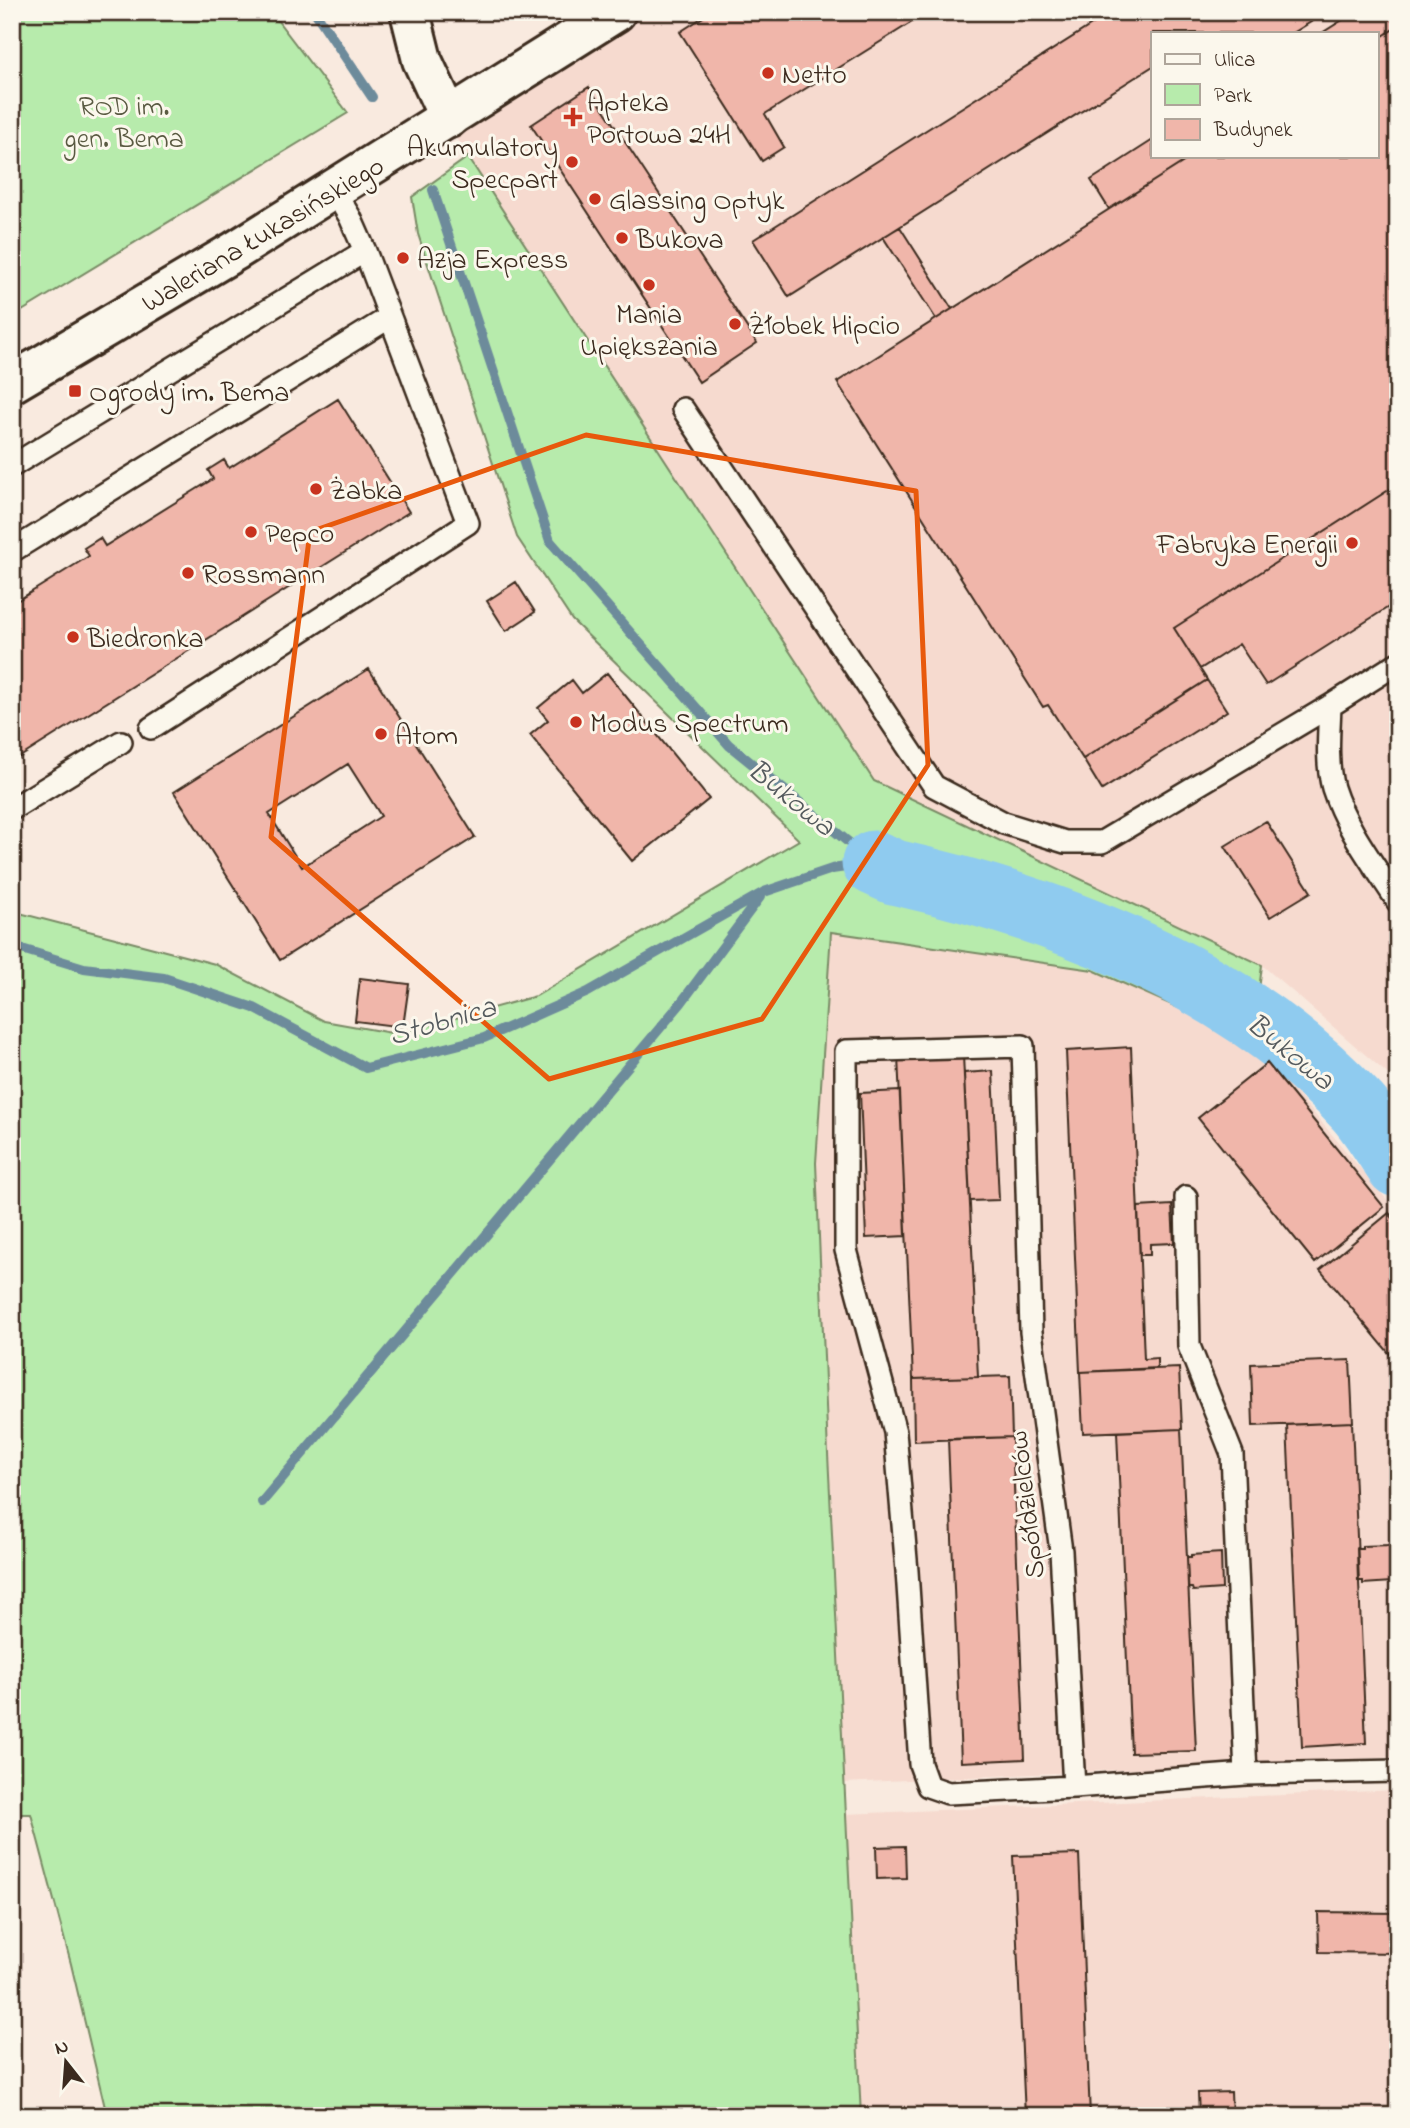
<svg xmlns="http://www.w3.org/2000/svg" width="1410" height="2128" viewBox="0 0 1410 2128" font-family="'Indie Flower',sans-serif">
	<rect width="100%" height="100%" fill="#f9eadf"/>
	<filter id="ink" filterUnits="userSpaceOnUse"><feTurbulence type="fractalNoise" baseFrequency=".0143" numOctaves="2"/><feDisplacementMap in="SourceGraphic" scale="14" xChannelSelector="R" yChannelSelector="G"/><feConvolveMatrix kernelMatrix="1 2 1 2 8 2 1 2 1" color-interpolation-filters="sRGB"/></filter>
	<g filter="url(#ink)">
		<path fill="#f6dacf" fill-rule="evenodd" d="M648 12H1398V1083L1262 965 874 781 454 135ZM1153 33H1377V156H1153Z
			M831 931 1093 970 1253 1041 1398 1213V1757L843 1783 816 1163Z
			M1398 1790V2116H861L845 1814Z"/>
		<path fill="#b7ebac" stroke="#798a65" stroke-width="2" d="M12 12H271L348 113 12 317Z
			M468 157 874 781 1262 965 1253 1041 1093 970 831 932 816 1163 828 1454 861 2116H107L71 1964 31 1814H12V911L215 964 324 1021 397 1034 536 996 799 840 572 620 517 537 418 234 412 197Z"/>
		<g fill="none" stroke-linecap="round" stroke-linejoin="round">
			<path stroke="#6d8b9b" stroke-width="10" d="M315 12 372 97
				M433 190 550 541 729 745 874 863
				M12 946 84 968 164 978 254 1008 366 1068 484 1038 588 992 764 892 832 869 874 863
				M262 1502 681 1003 760 897"/>
			<path stroke="#8fcbef" stroke-width="65" d="M874 863 894 872C1061 910 1240 979 1358 1108 1373 1125 1385 1146 1398 1165"/>
		</g>
		<path fill="#f0b6aa" stroke="#3b2a1e" stroke-width="2" fill-rule="evenodd" d="M711 12H928L765 114 784 147 762 161 680 32Z
			M1112 12H1327L1293 33H1153V66L789 297 753 240Z
			M1355 12H1398V26L1377 40V33H1322Z
			M1398 26V484L1174 628 1207 680 1083 759 1048 705 1043 707 837 382 1193 156H1377V40Z
			M589 87 757 343 699 382 531 125Z
			M1153 140V156H1193L1109 209 1091 180Z
			M900 227 952 309 936 319 883 237Z
			M338 399 409 512 12 762V604L89 556 84 548 100 538 105 546 213 479 208 470 224 460 229 468Z
			M1398 484V601L1266 685 1239 644 1200 669 1174 628Z
			M516 582 535 612 506 631 487 601Z
			M369 669 475 837 280 960 174 792ZM348 764 381 816 302 867 269 814Z
			M607 673 709 799 632 861 530 735 548 720 538 708 572 680 582 693Z
			M1207 680 1227 711 1102 790 1083 759Z
			M1266 821 1311 892 1270 917 1225 846Z
			M360 978 409 984 403 1027 355 1021Z
			M1131 1047 1144 1359 1157 1358V1368L1080 1372 1066 1051Z
			M963 1055 978 1377 913 1379 898 1057Z
			M1267 1063 1384 1207 1315 1263 1198 1118Z
			M993 1071 999 1200 970 1201 964 1073Z
			M900 1091 906 1236 866 1238 860 1093Z
			M1172 1205 1174 1243 1150 1244V1255H1140L1138 1207Z
			M1389 1213 1398 1224V1364L1320 1270Z
			M1350 1360 1353 1422 1253 1426 1251 1364Z
			M1179 1368 1182 1429 1083 1433 1080 1372Z
			M1010 1376 1012 1437 914 1441 913 1379Z
			M1352 1422 1366 1743 1302 1747 1287 1425Z
			M1181 1429 1196 1751 1131 1753 1117 1432Z
			M1012 1437 1025 1759 961 1762 948 1439Z
			M1390 1545 1392 1582 1363 1584V1581H1358L1357 1549H1362V1546Z
			M1221 1553 1222 1589 1193 1591 1192 1588H1188L1187 1557H1191V1555Z
			M905 1846 906 1878 877 1879 876 1847Z
			M1079 1854 1090 2116H1025L1013 1856Z
			M1318 1912 1398 1913V1953L1319 1952Z
			M1231 2092 1232 2116H1199L1198 2093Z"/>
		<g fill="none" stroke-linecap="round" stroke-linejoin="round">
			<defs>
				<path id="lane" d="M683 409 934 786 1004 823 1065 842H1102L1330 706
					M12 466 365 251
					M12 551 390 317
					M1398 663 1330 706C1329 731 1326 764 1333 788 1346 829 1375 866 1398 902
					M151 728 468 523 365 251 350 217 334 191
					M12 809 121 742
					M1186 1197 1189 1346 1232 1454 1246 1774
					M1074 1787 948 1793 928 1786 920 1764 907 1571 895 1432 846 1250V1051L1023 1046 1031 1332 1061 1551 1074 1787 1246 1774 1398 1771"/>
				<path id="street" d="M410 12 422 60 449 118"/>
				<path id="secondary" d="M12 383 235 251 616 12"/>
			</defs>
			<use href="#lane" stroke="#3b2a1e" stroke-width="26"/>
			<use href="#street" stroke="#3b2a1e" stroke-width="44"/>
			<use href="#secondary" stroke="#3b2a1e" stroke-width="44"/>
			<use href="#lane" stroke="#fbf7ec" stroke-width="21"/>
			<use href="#street" stroke="#fbf7ec" stroke-width="38"/>
			<use href="#secondary" stroke="#fbf7ec" stroke-width="38"/>
		</g>
	</g>
	<path fill="none" stroke="#e8590c" stroke-width="5" stroke-linejoin="round" d="M586 435 916 491 928 765 762 1019 549 1079 271 837 310 532Z"/>
	<g fill="#c8321e" stroke="#fbf7ec" stroke-width="2.5">
		<circle cx="768" cy="73" r="7"/>
		<path d="M569.5 106.5h7v7h7v7h-7v7h-7v-7h-7v-7h7z"/>
		<circle cx="572" cy="162" r="7"/>
		<circle cx="595" cy="199" r="7"/>
		<circle cx="622" cy="238" r="7"/>
		<circle cx="403" cy="258" r="7"/>
		<circle cx="649" cy="285" r="7"/>
		<circle cx="735" cy="324" r="7"/>
		<rect x="68" y="384" width="14" height="14" rx="3.5"/>
		<circle cx="316" cy="489" r="7"/>
		<circle cx="251" cy="532" r="7"/>
		<circle cx="1352" cy="543" r="7"/>
		<circle cx="188" cy="573" r="7"/>
		<circle cx="73" cy="637" r="7"/>
		<circle cx="576" cy="722" r="7"/>
		<circle cx="381" cy="734" r="7"/>
	</g>
	<g text-anchor="middle" stroke-width="6" stroke-linejoin="round" paint-order="stroke">
		<g font-size="28" fill="#3b2a1e" stroke="#fbf7ec" text-anchor="start">
			<text x="782" y="83">Netto</text>
			<text x="587" y="111">Apteka<tspan x="587" dy="32">Portowa 24H</tspan></text>
			<text x="558" y="156" text-anchor="end">Akumulatory<tspan x="558" dy="32">Specpart</tspan></text>
			<text x="609" y="209">Glassing Optyk</text>
			<text x="636" y="248">Bukova</text>
			<text x="417" y="268">Azja Express</text>
			<text x="649" y="323" text-anchor="middle">Mania<tspan x="649" dy="32">Upiększania</tspan></text>
			<text x="749" y="334">Żłobek Hipcio</text>
			<text x="89" y="401">Ogrody im. Bema</text>
			<text x="330" y="499">Żabka</text>
			<text x="265" y="542">Pepco</text>
			<text x="1338" y="553" text-anchor="end">Fabryka Energii</text>
			<text x="202" y="583">Rossmann</text>
			<text x="87" y="647">Biedronka</text>
			<text x="590" y="732">Modus Spectrum</text>
			<text x="395" y="744">Atom</text>
		</g>
		<g font-size="28" fill="#5a5a42" stroke="#fbf7ec">
			<text x="124" y="115">ROD im.<tspan x="124" dy="32">gen. Bema</tspan></text>
		</g>
		<g font-size="28" fill="#3b2a1e" stroke="#fbf7ec">
			<text transform="translate(262 233) rotate(-31)" y="10">Waleriana Łukasińskiego</text>
			<text transform="translate(1025 1505) rotate(-97)" y="10">Spółdzielców</text>
		</g>
		<g font-size="30" font-style="italic" fill="#545a5d" stroke="#fbf7ec">
			<text transform="translate(792 797) rotate(39)" y="10">Bukowa</text>
			<text transform="translate(442 1020) rotate(-16)" y="10">Stobnica</text>
			<text transform="translate(1291 1051) rotate(39)" y="10">Bukowa</text>
		</g>
	</g>
	<rect width="1410" height="2128" fill="none" stroke="#fbf7ec" stroke-width="42"/>
	<rect x="21" y="21" width="1368" height="2086" fill="none" stroke="#3b2a1e" stroke-width="2.5" filter="url(#ink)"/>
	<rect x="1151" y="32" width="228" height="126" fill="#fbf7ec" stroke="#aea59a" stroke-width="2"/>
	<rect x="1165" y="54" width="35" height="10" fill="#fbf7ec" stroke="#aea59a" stroke-width="2"/>
	<text x="1214" y="66" font-size="21" fill="#3b2a1e">Ulica</text>
	<rect x="1165" y="84" width="35" height="21" fill="#b7ebac" stroke="#aea59a" stroke-width="2"/>
	<text x="1214" y="102" font-size="21" fill="#3b2a1e">Park</text>
	<rect x="1165" y="119" width="35" height="21" fill="#f0b6aa" stroke="#aea59a" stroke-width="2"/>
	<text x="1214" y="136" font-size="21" fill="#3b2a1e">Budynek</text>
	<g transform="translate(66 2062) rotate(343)" stroke="#fbf7ec" stroke-width="5" paint-order="stroke">
	<path d="M0-5L12 26L0 18L-12 26Z" fill="#3b2a1e"/>
	<text y="-10" font-size="19" font-weight="bold" text-anchor="middle" fill="#3b2a1e">N</text>
	</g>
</svg>
